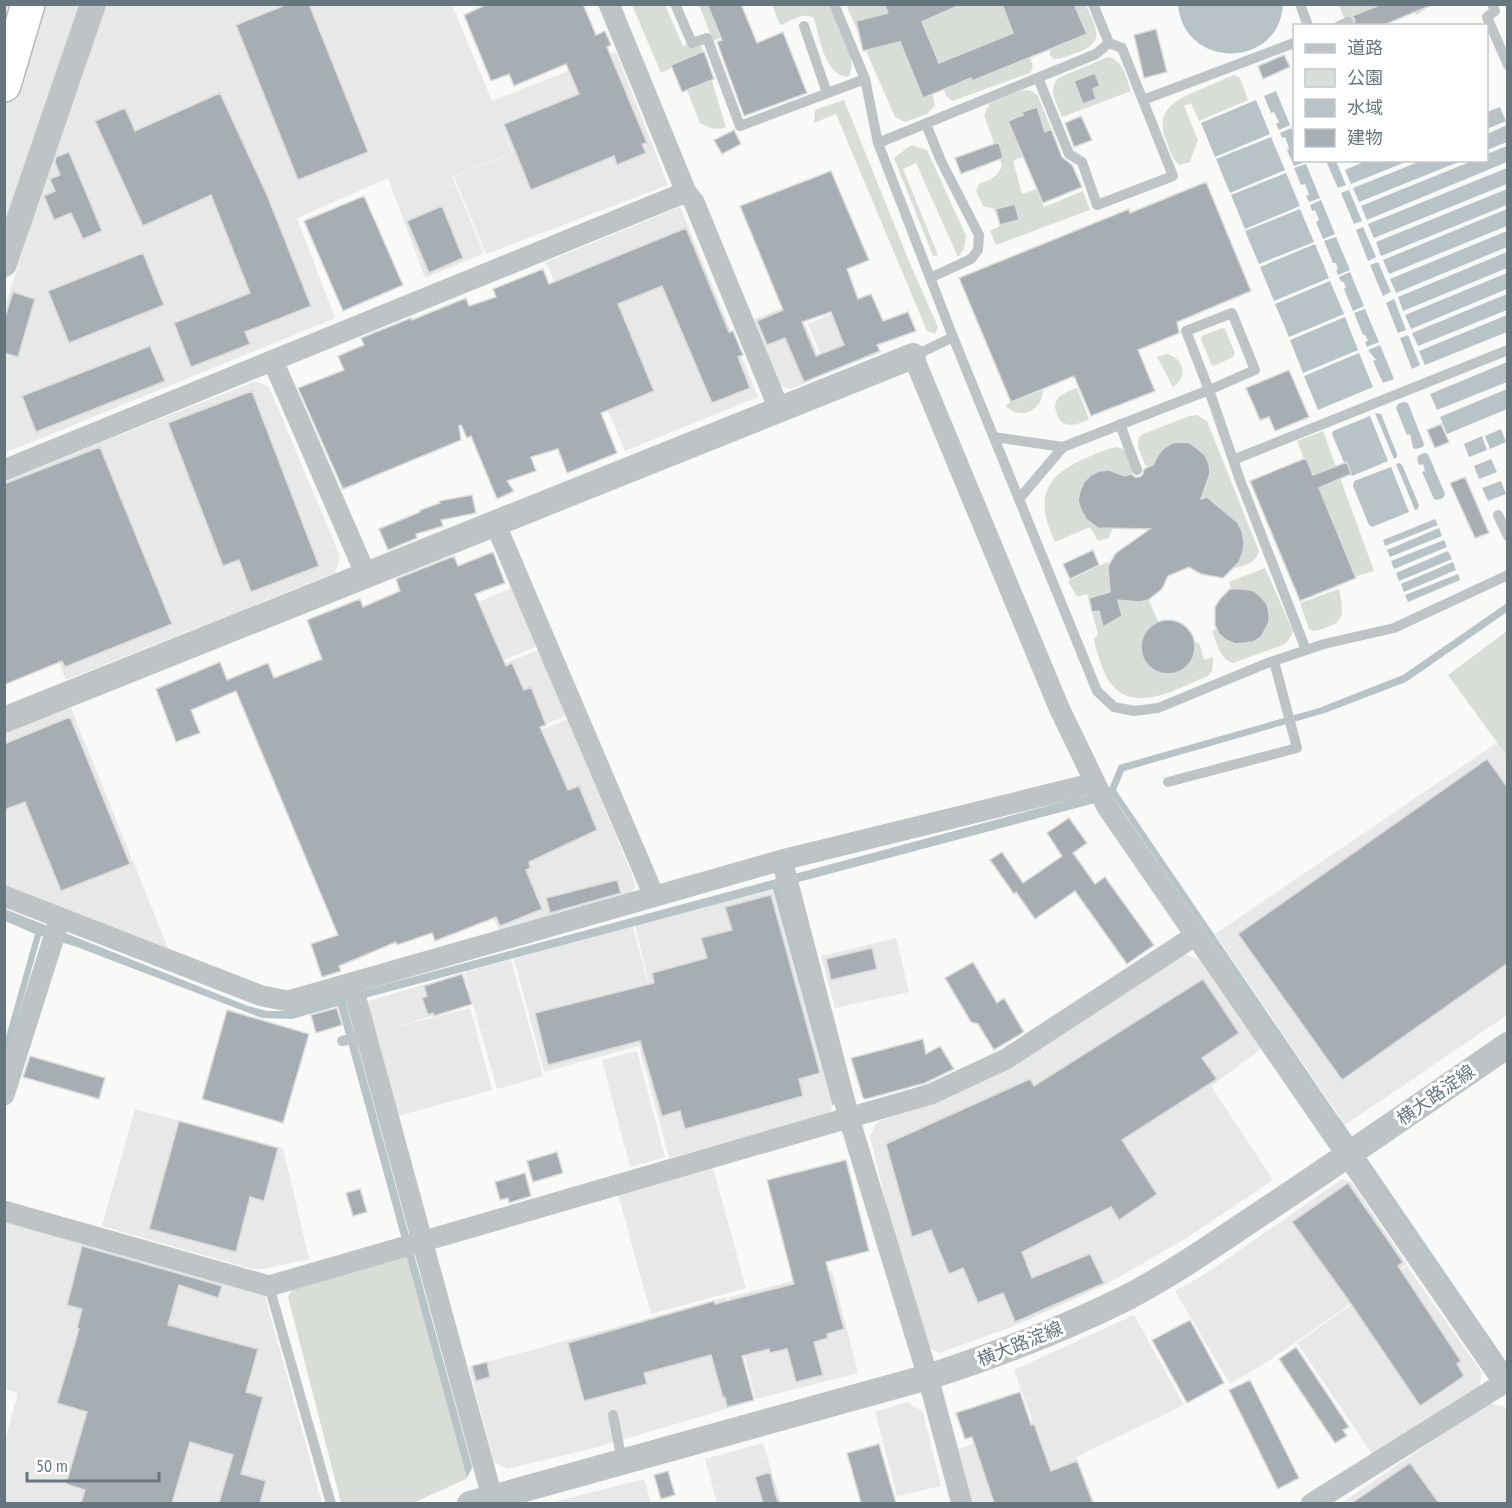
<svg xmlns="http://www.w3.org/2000/svg" width="1512" height="1508" viewBox="0 0 1512 1508" font-family="'PT Sans Narrow','Noto Sans JP',sans-serif">
	<rect width="100%" height="100%" fill="#f9f9f7"/>
	<path fill="#e7e8e7" d="M5 5H99L5 283Z
		M101 5H452L492 101 616 52 668 185 486 254 454 177 513 153 503 128 512 153 452 177 484 253 425 278 388 178 297 218 335 318 5 453V307Z
		M680 207 758 397 625 451 546 262Z
		M860 302 881 352 828 373 808 324Z
		M796 303 826 374 791 389 777 385 751 320Z
		M256 381 269 387 340 556 335 573 66 680 5 531V480Z
		M512 588 537 646 411 700 386 641Z
		M539 650 566 716 433 769 406 703Z
		M70 705 168 948 5 887 4 734Z
		M568 719 636 885 629 896 499 932 436 773Z
		M1498 742 1507 756V1015L1345 1125 1215 934Z
		M775 889 833 1104 830 1115 669 1158 639 1046 544 1072 514 959 633 926 662 1038 635 925Z
		M896 938 909 992 835 1008 821 956Z
		M1183 954 1198 959 1261 1049 1211 1086 1273 1180 1185 1239 1105 1285 1017 1325 939 1353 927 1346 896 1245 870 1136 877 1122 942 1099Z
		M511 960 543 1076 497 1089 473 1004 385 1030 470 1008 492 1090 398 1116 365 1002 464 973 472 1002 465 972Z
		M637 1051 665 1157 630 1167 602 1060Z
		M135 1109 283 1148 309 1259 264 1269H252L102 1226Z
		M713 1168 746 1288 651 1314 618 1194Z
		M1342 1179 1352 1183 1407 1264 1270 1360 1230 1384 1175 1291 1207 1273Z
		M4 1217 256 1288 265 1296 322 1503H5V1441L18 1393 5 1389Z
		M1407 1266 1482 1373 1478 1391 1375 1458 1297 1343Z
		M832 1271 858 1373 756 1399 729 1297Z
		M726 1297 753 1401 594 1448 507 1469 494 1462 469 1367Z
		M1134 1315 1184 1405 1076 1457 1095 1503H973L956 1450 1033 1422 1014 1370Z
		M908 1402 923 1412 941 1486 897 1496 875 1412Z
		M1488 1403 1504 1407 1507 1411V1503L1340 1504Z
		M763 1443 781 1503H717L705 1459Z
		M644 1479 651 1503H550Z"/>
	<path fill="#d9ddd7" d="M1425 4V9L1417 15 1410 5 1353 25 1347 26 1339 5Z
		M632 5H665L683 46 699 38 726 127C717 131 709 128 700 123L677 65 661 73Z
		M699 5H745L743 7 750 26 713 41Z
		M772 5H831C838 22 860 61 848 77 825 76 819 36 814 18 803 12 792 20 782 25L779 23Z
		M854 5H890L932 90 935 106 927 114 905 122 895 117 847 7Z
		M915 5H1002L1013 33 939 63Z
		M1073 5H1086C1096 29 1107 42 1076 53 1068 56 1061 59 1053 59L1050 55V46Z
		M1029 52 1033 68 1030 73 952 101 946 96 943 87Z
		M1108 57C1124 60 1126 78 1131 91L1062 117C1057 103 1047 91 1058 78Z
		M1235 75 1240 78 1248 100 1199 121 1191 103 1184 106 1198 140 1190 162 1179 165C1172 158 1169 149 1166 140 1153 108 1179 98 1204 88 1214 84 1224 78 1235 75Z
		M1027 90 1032 91 1038 96 1057 143 1013 161 1022 194 1036 189 1044 207 1083 191 1090 210 996 245 990 231 1000 226 994 209 983 206 976 191 979 184C990 180 998 177 1002 165L984 115 990 103 1020 91Z
		M844 100 911 266 938 327 935 334 927 331 836 114 814 123 815 110Z
		M911 145 927 150 966 236 964 249 958 257 916 163 903 169 938 255 933 256 894 158Z
		M1222 328 1225 329 1235 353 1233 357 1214 366 1211 364 1201 339 1202 336Z
		M1167 354C1185 359 1188 376 1173 387L1157 357Z
		M1077 388 1089 419C1078 425 1062 430 1057 414 1055 409 1054 405 1057 400 1061 393 1070 391 1077 388Z
		M1043 390C1042 411 1019 422 1005 405Z
		M1197 415 1207 421 1259 551C1255 566 1240 566 1227 570L1193 486 1145 465 1138 447 1139 437 1143 434 1189 416Z
		M1323 431 1374 571 1350 578 1297 441Z
		M1117 447 1123 449 1130 456 1133 470 1109 538 1098 541 1090 527 1055 542C1035 500 1043 476 1086 458 1096 454 1106 449 1117 447Z
		M1107 562 1124 594 1147 597 1164 634 1199 643 1204 660 1213 657 1212 671 1208 676C1180 687 1136 715 1111 684 1103 674 1099 657 1095 645L1094 639 1098 634 1087 594 1077 597 1068 581Z
		M1265 568 1293 631C1291 637 1289 641 1283 645L1233 663C1220 660 1217 643 1212 631L1218 628 1232 590 1229 582Z
		M1339 589C1345 618 1344 624 1314 631L1309 629 1300 603Z
		M1507 631V756L1448 675Z
		M404 1254 416 1263 473 1467 466 1479 413 1503H341L288 1297 296 1284Z"/>
	<path fill="#b8c3c7" d="M1178 5V4L1283 5C1279 69 1184 70 1178 5Z
		M1276 91 1290 125 1279 130 1276 124 1279 122 1274 112 1271 113 1264 96Z
		M1256 100 1270 134 1215 157 1201 123Z
		M1500 107 1506 121 1487 129V112Z
		M1507 125V142L1487 150V134Z
		M1291 128 1294 136V160L1305 162 1294 166 1287 150 1289 148 1285 137 1282 138 1280 133Z
		M1271 137 1285 170 1230 193 1216 159Z
		M1507 146V162L1367 220 1361 206 1472 161 1486 160 1487 154Z
		M1368 160H1408V161L1351 184 1345 170Z
		M1326 161H1336L1346 185 1338 188Z
		M1421 161H1461L1359 202 1353 188Z
		M1306 164 1320 198 1309 202 1306 196 1309 195 1305 184 1301 185 1294 168Z
		M1507 168V184L1374 238 1368 224Z
		M1286 173 1300 206 1245 229 1231 195Z
		M1507 189V205L1381 256 1376 242Z
		M1349 190 1362 221 1354 224 1341 193Z
		M1321 200 1335 234 1323 239 1316 222 1319 220 1315 210 1312 211 1310 205Z
		M1300 209 1314 242 1259 264 1245 231Z
		M1507 209V226L1389 274 1383 260Z
		M1363 227 1376 257 1368 261 1356 230Z
		M1507 231V247L1396 293 1390 279Z
		M1336 237 1350 270 1338 275 1336 270 1338 269 1336 263H1333L1324 241Z
		M1315 244 1329 278 1274 301 1260 267Z
		M1507 252V268L1403 311 1398 297Z
		M1378 262 1391 292 1383 296 1370 265Z
		M1350 272 1364 306 1353 311 1344 289 1346 287 1343 281 1341 282 1339 277Z
		M1507 273V289L1411 329 1405 315Z
		M1330 281 1344 314 1289 337 1275 304Z
		M1507 294V310L1418 346 1412 333Z
		M1394 299 1406 330 1398 333 1386 303Z
		M1365 309 1379 342 1367 347 1365 342 1368 341 1365 335H1363L1354 313Z
		M1507 315V332L1425 365 1419 351Z
		M1345 317 1358 350 1303 373 1290 340Z
		M1408 335 1420 365 1412 369 1400 338Z
		M1380 345 1394 379 1383 383 1373 361 1376 360 1368 350Z
		M1359 353 1373 387 1318 410 1304 376Z
		M1507 362V382L1437 410 1430 394Z
		M1507 389V409L1447 434 1440 417Z
		M1404 402 1408 403 1424 444 1423 447 1416 449 1413 448 1410 434 1407 435 1396 408 1398 404Z
		M1375 413 1381 414 1397 454V457L1394 459Z
		M1370 416 1388 461 1352 476 1349 474 1332 434 1333 431Z
		M1501 429 1506 442 1490 449 1485 436Z
		M1482 436 1487 450 1469 457 1464 444Z
		M1425 453 1428 454 1445 494 1443 498 1437 500 1434 499 1422 472 1425 471 1423 464 1419 465 1417 459 1419 455Z
		M1491 459 1497 472 1479 479 1474 466Z
		M1399 463 1402 465 1419 505 1418 509 1415 510 1396 464Z
		M1391 467 1409 512 1372 527 1369 525 1353 486 1354 481Z
		M1501 481 1506 494 1488 501 1482 488Z
		M1435 519 1438 525 1385 546 1383 540Z
		M1439 528 1442 536 1390 557 1387 550Z
		M1444 540 1447 547 1394 569 1391 561Z
		M1448 551 1452 559 1399 581 1396 573Z
		M1453 562 1456 570 1404 592 1401 584Z
		M1458 574 1460 580 1408 602 1405 595Z
		M1507 603V612L1406 682 1325 713 1124 771 1116 790 1343 1124 1336 1122 1114 798 780 887 837 1100 833 1106 773 889 346 1003 472 1468 467 1477 338 1006 292 1019 262 1018 77 947 41 936 5 1063V1040L35 934 5 921V909L248 1006 267 1011H286L1073 799 1108 791 1119 765 1319 708 1403 675Z"/>
	<g fill="none" stroke-linecap="round" stroke-linejoin="round">
		<path stroke="#b8c3c7" stroke-width="5" d="M1337 1119 1354 1144
			M1361 1154 1508 1369"/>
	</g>
	<path fill="#a6aeb3" stroke="#dbdbd9" stroke-width="1.5" fill-rule="evenodd" d="M288 4H309L368 152 298 180 236 25Z
		M488 4H583L596 35 605 31 611 45 607 47 647 143 642 144 646 153 617 165 614 156 531 190 504 124 579 94 566 64 514 86 509 74 491 81 464 15Z
		M707 4H741L757 43 783 32 807 93 744 116 717 42 722 40Z
		M884 4H962L922 22 939 63 1013 33 1002 4H1074L1087 34 972 81 971 78 923 98 900 42 863 51 856 21 888 13Z
		M1382 4H1432V5L1381 26H1354L1355 20 1352 16Z
		M1156 29 1167 72 1144 78 1134 35Z
		M704 51 714 79 682 92 671 65Z
		M1284 55 1290 67 1263 79 1258 66Z
		M1095 73 1100 86 1093 89 1096 99 1083 104 1074 81Z
		M220 93 267 195 311 306 245 332 250 344 191 367 174 323 250 293 211 195 143 226 95 121 125 108 135 131Z
		M1037 107 1045 132 1051 129 1062 157 1072 165 1082 187 1043 203 1008 121 1023 115 1022 112Z
		M1081 116 1092 140 1074 147 1065 123Z
		M734 130 741 144 722 154 714 140Z
		M999 142 1003 158 961 174 955 158Z
		M69 152 102 231 83 239 71 213 54 220 44 196 55 191 50 179 60 175 55 162 56 157Z
		M831 171 869 260 847 269 858 299 871 294 883 321 908 312 916 331 877 345 880 351 804 382 785 338 767 345 757 321 783 310 740 206ZM831 312 844 345 816 356 802 322Z
		M1206 182 1251 291 1177 322 1179 333 1138 350 1155 391 1091 416 1074 376 1011 402 959 278 1129 209 1130 213Z
		M364 196 403 285 343 311 304 221Z
		M1015 204 1019 220 1000 225 996 209Z
		M442 206 463 258 429 273 407 221Z
		M686 228 729 332 733 331 743 355 738 357 750 388 712 403 662 286 618 304 654 391 601 413 617 453 567 473 558 449 531 457 536 471 507 481 514 491 497 499 471 436 467 438 461 425 459 426 461 440 343 489 298 388 344 370 338 356 364 345 361 338 411 318 412 320 466 298 469 306 496 297 493 289 543 269 549 284Z
		M143 253 164 305 69 343 48 291Z
		M13 292 35 299 18 357 4 353V320Z
		M150 346 165 381 36 432 22 396Z
		M1289 370 1309 417 1275 431 1269 417 1260 420 1246 388Z
		M252 391 319 566 251 592 239 560 223 566 168 423Z
		M1441 424 1449 442 1435 448 1427 430Z
		M1181 442 1190 443 1205 455 1209 464 1210 473 1201 499 1207 497 1237 522 1242 531 1244 542 1243 552 1239 562 1223 578 1201 574 1189 567 1168 576 1162 589 1148 600 1139 602 1118 600 1122 616 1103 627 1099 611 1092 612 1089 598 1110 592 1108 566 1116 553 1150 529 1098 528 1086 519 1081 510 1078 501 1080 491 1084 482 1091 475 1099 471 1109 470 1125 476 1131 474 1135 477H1140L1143 474 1144 469 1153 465 1158 455 1164 448 1172 443Z
		M100 447 172 624 65 667 62 661 4 685V484Z
		M1306 458 1313 475 1347 462 1351 474 1319 488 1356 578 1300 601 1250 481Z
		M1465 477 1489 533 1475 538 1450 483Z
		M472 495 476 513 441 520 443 526 416 534 417 538 388 550 379 529 420 512V510L440 503 439 501Z
		M1093 550 1099 565 1070 579 1063 564Z
		M493 552 505 583 475 594 506 666 512 663 524 690 531 687 546 725 540 727 568 790 579 786 597 830 529 862 530 868 526 870 542 909 500 926 496 917 435 941 432 933 397 945 396 942 339 966 341 971 322 977 311 944 338 935 236 691 191 710 200 733 176 742 156 689 220 662 227 680 268 663 274 678 322 659 307 620 360 599 363 607 400 591 396 579 454 556 458 566Z
		M1230 589H1245L1254 591 1261 597 1267 604 1269 613V622L1261 637 1253 642 1235 644 1226 640 1219 634 1215 625V607L1220 599Z
		M1141 647a27 27 0 1 1 54 0a27 27 0 1 1-54 0Z
		M70 717 130 864 61 891 25 802 4 810V744Z
		M1487 759 1508 788V963L1342 1080 1238 934Z
		M1069 818 1087 843 1073 853 1095 884 1105 877 1154 945 1127 964 1075 891 1035 919 1016 892 1014 894 990 860 1002 852 1023 883 1062 856 1047 833Z
		M617 880 621 893 550 913 546 898Z
		M771 895 820 1073 799 1079 803 1096 685 1129 680 1111 662 1116 640 1041 548 1065 535 1013 654 983 652 973 707 958 701 938 732 930 725 907Z
		M872 948 877 969 831 980 826 959Z
		M973 962 997 1003 1004 998 1024 1032 994 1050 978 1024 971 1022 945 978Z
		M462 974 472 1004 434 1016 433 1013 428 1015 422 998 427 996 424 986Z
		M1203 979 1239 1033 1202 1058 1217 1079 1122 1140 1157 1194 1119 1220 1111 1207 1022 1252 1032 1278 1090 1254 1104 1283 1015 1322 1003 1293 978 1303 963 1268 949 1274 931 1230 912 1237 886 1144 1030 1079 1034 1086Z
		M337 1008 342 1025 316 1033 311 1015Z
		M227 1010 309 1034 283 1123 202 1099Z
		M923 1039 926 1054 940 1046 954 1069 925 1083 866 1099 863 1098 851 1058Z
		M30 1056 105 1078 99 1099 23 1077Z
		M179 1121 278 1148 264 1201 250 1197 236 1252 149 1229Z
		M557 1152 563 1173 533 1182 527 1161Z
		M846 1160 869 1251 826 1262 844 1329 827 1334 828 1338 814 1342 823 1375 796 1382 787 1349 770 1353 769 1349 742 1356 754 1400 727 1407 725 1397 723 1398 711 1355 644 1373 647 1384 584 1401 568 1343 714 1301 715 1304 794 1284 767 1180Z
		M525 1173 531 1196 509 1203 508 1198 500 1200 495 1182Z
		M1348 1183 1403 1262 1398 1266 1461 1361 1457 1364 1464 1376 1420 1406 1349 1301 1292 1222Z
		M360 1189 367 1212 353 1216 346 1193Z
		M82 1246 222 1286 218 1298 179 1285 168 1325 258 1349 246 1392 263 1397 241 1474 266 1481 260 1503H219L233 1455 190 1442 172 1503H81L85 1490 66 1484 87 1412 57 1403 79 1329 77 1328 82 1309 67 1305Z
		M1190 1320 1224 1383 1187 1403 1152 1340Z
		M1296 1347 1349 1427 1343 1430 1347 1436 1335 1443 1279 1359Z
		M487 1362 490 1377 476 1381 472 1366Z
		M1250 1380 1299 1478 1278 1489 1229 1390Z
		M1020 1392 1031 1425 1034 1424 1051 1471 1077 1461 1093 1503H994L972 1437 965 1439 956 1413Z
		M879 1444 896 1503H861L847 1453Z
		M1410 1463 1439 1503H1352Z
		M668 1471 675 1495 661 1499 654 1475Z
		M770 1472 776 1496 779 1503H763L755 1477Z"/>
	<g fill="none" stroke-linecap="round" stroke-linejoin="round">
		<defs>
			<path id="trunk" d="M4 85 28 4"/>
		</defs>
		<use href="#trunk" stroke="#b2b7ba" stroke-width="36"/>
		<path stroke="#bec3c6" stroke-width="10" d="M675 4 692 43 707 38 740 126 865 79
			M834 4 865 79 878 143 953 337 914 356
			M1300 4 1308 26
			M1492 4 1495 11 1487 17 1508 65
			M804 26 827 93
			M1339 26 1348 22
			M1038 78 1069 154 1082 162 1097 205 1173 176 1122 48 1109 43 1093 4
			M1143 100 1294 43
			M926 124 941 161 979 235 978 250 971 259 930 278
			M878 143 1096 54 1109 43
			M1232 313 1255 370 1209 390 1186 331Z
			M953 337 1097 691 1114 707 1134 711 1158 708 1265 664 1324 644 1394 628 1508 575
			M1120 424 1137 470
			M994 437 1063 447 1209 390 1240 480 1306 650
			M1233 460 1508 350
			M1019 499 1063 447
			M1498 515 1508 536
			M1168 782 1297 748 1274 661
			M342 1041 366 1036
			M269 1286 331 1504
			M613 1415 622 1461"/>
		<path stroke="#bec3c6" stroke-width="21" d="M609 4 686 192 694 202 779 409
			M913 356 1060 710 1107 807 1504 1383 1311 1504
			M273 361 366 575
			M4 470 686 192
			M495 523 654 896
			M782 860 849 1118 928 1377 962 1504
			M4 896 262 996 288 1001 782 860 1095 783
			M352 984 494 1504
			M4 1095 60 918
			M4 1211 269 1286 931 1094 1006 1059 1196 935"/>
		<path stroke="#bec3c6" stroke-width="26" d="M4 264 93 4
			M4 720 913 356
			M470 1504 928 1377C996 1355 1062 1330 1126 1298 1173 1274 1216 1243 1260 1214 1343 1159 1425 1102 1508 1045"/>
		<use href="#trunk" stroke="#fff" stroke-width="33"/>
	</g>
	<g text-anchor="middle" stroke-width="6" stroke-linejoin="round" paint-order="stroke">
		<g font-size="18" fill="#66767f" stroke="#fff">
			<text transform="translate(1436 1095) rotate(-35)" y="6">横大路淀線</text>
			<text transform="translate(1020 1344) rotate(-22)" y="6">横大路淀線</text>
		</g>
	</g>
	<rect width="1512" height="1508" fill="none" stroke="#66767f" stroke-width="12"/>
	<rect x="1293" y="24" width="195" height="138" fill="#ffffff" stroke="#c2c8cc" stroke-width="1.5"/>
	<rect x="1305" y="44" width="30" height="9" fill="#bec3c6" stroke="#c2c8cc" stroke-width="1.5"/>
	<text x="1347" y="54" font-size="18" fill="#66767f">道路</text>
	<rect x="1305" y="69" width="30" height="18" fill="#d9ddd7" stroke="#c2c8cc" stroke-width="1.5"/>
	<text x="1347" y="84" font-size="18" fill="#66767f">公園</text>
	<rect x="1305" y="99" width="30" height="18" fill="#b8c3c7" stroke="#c2c8cc" stroke-width="1.5"/>
	<text x="1347" y="114" font-size="18" fill="#66767f">水域</text>
	<rect x="1305" y="129" width="30" height="18" fill="#a6aeb3" stroke="#c2c8cc" stroke-width="1.5"/>
	<text x="1347" y="144" font-size="18" fill="#66767f">建物</text>
	<path d="M27 1472v9h132v-9" fill="none" stroke="#66767f" stroke-width="3"/>
	<text x="36" y="1472" font-size="18" fill="#66767f" stroke="#ffffff" stroke-width="4.5" paint-order="stroke">50 m</text>
</svg>
